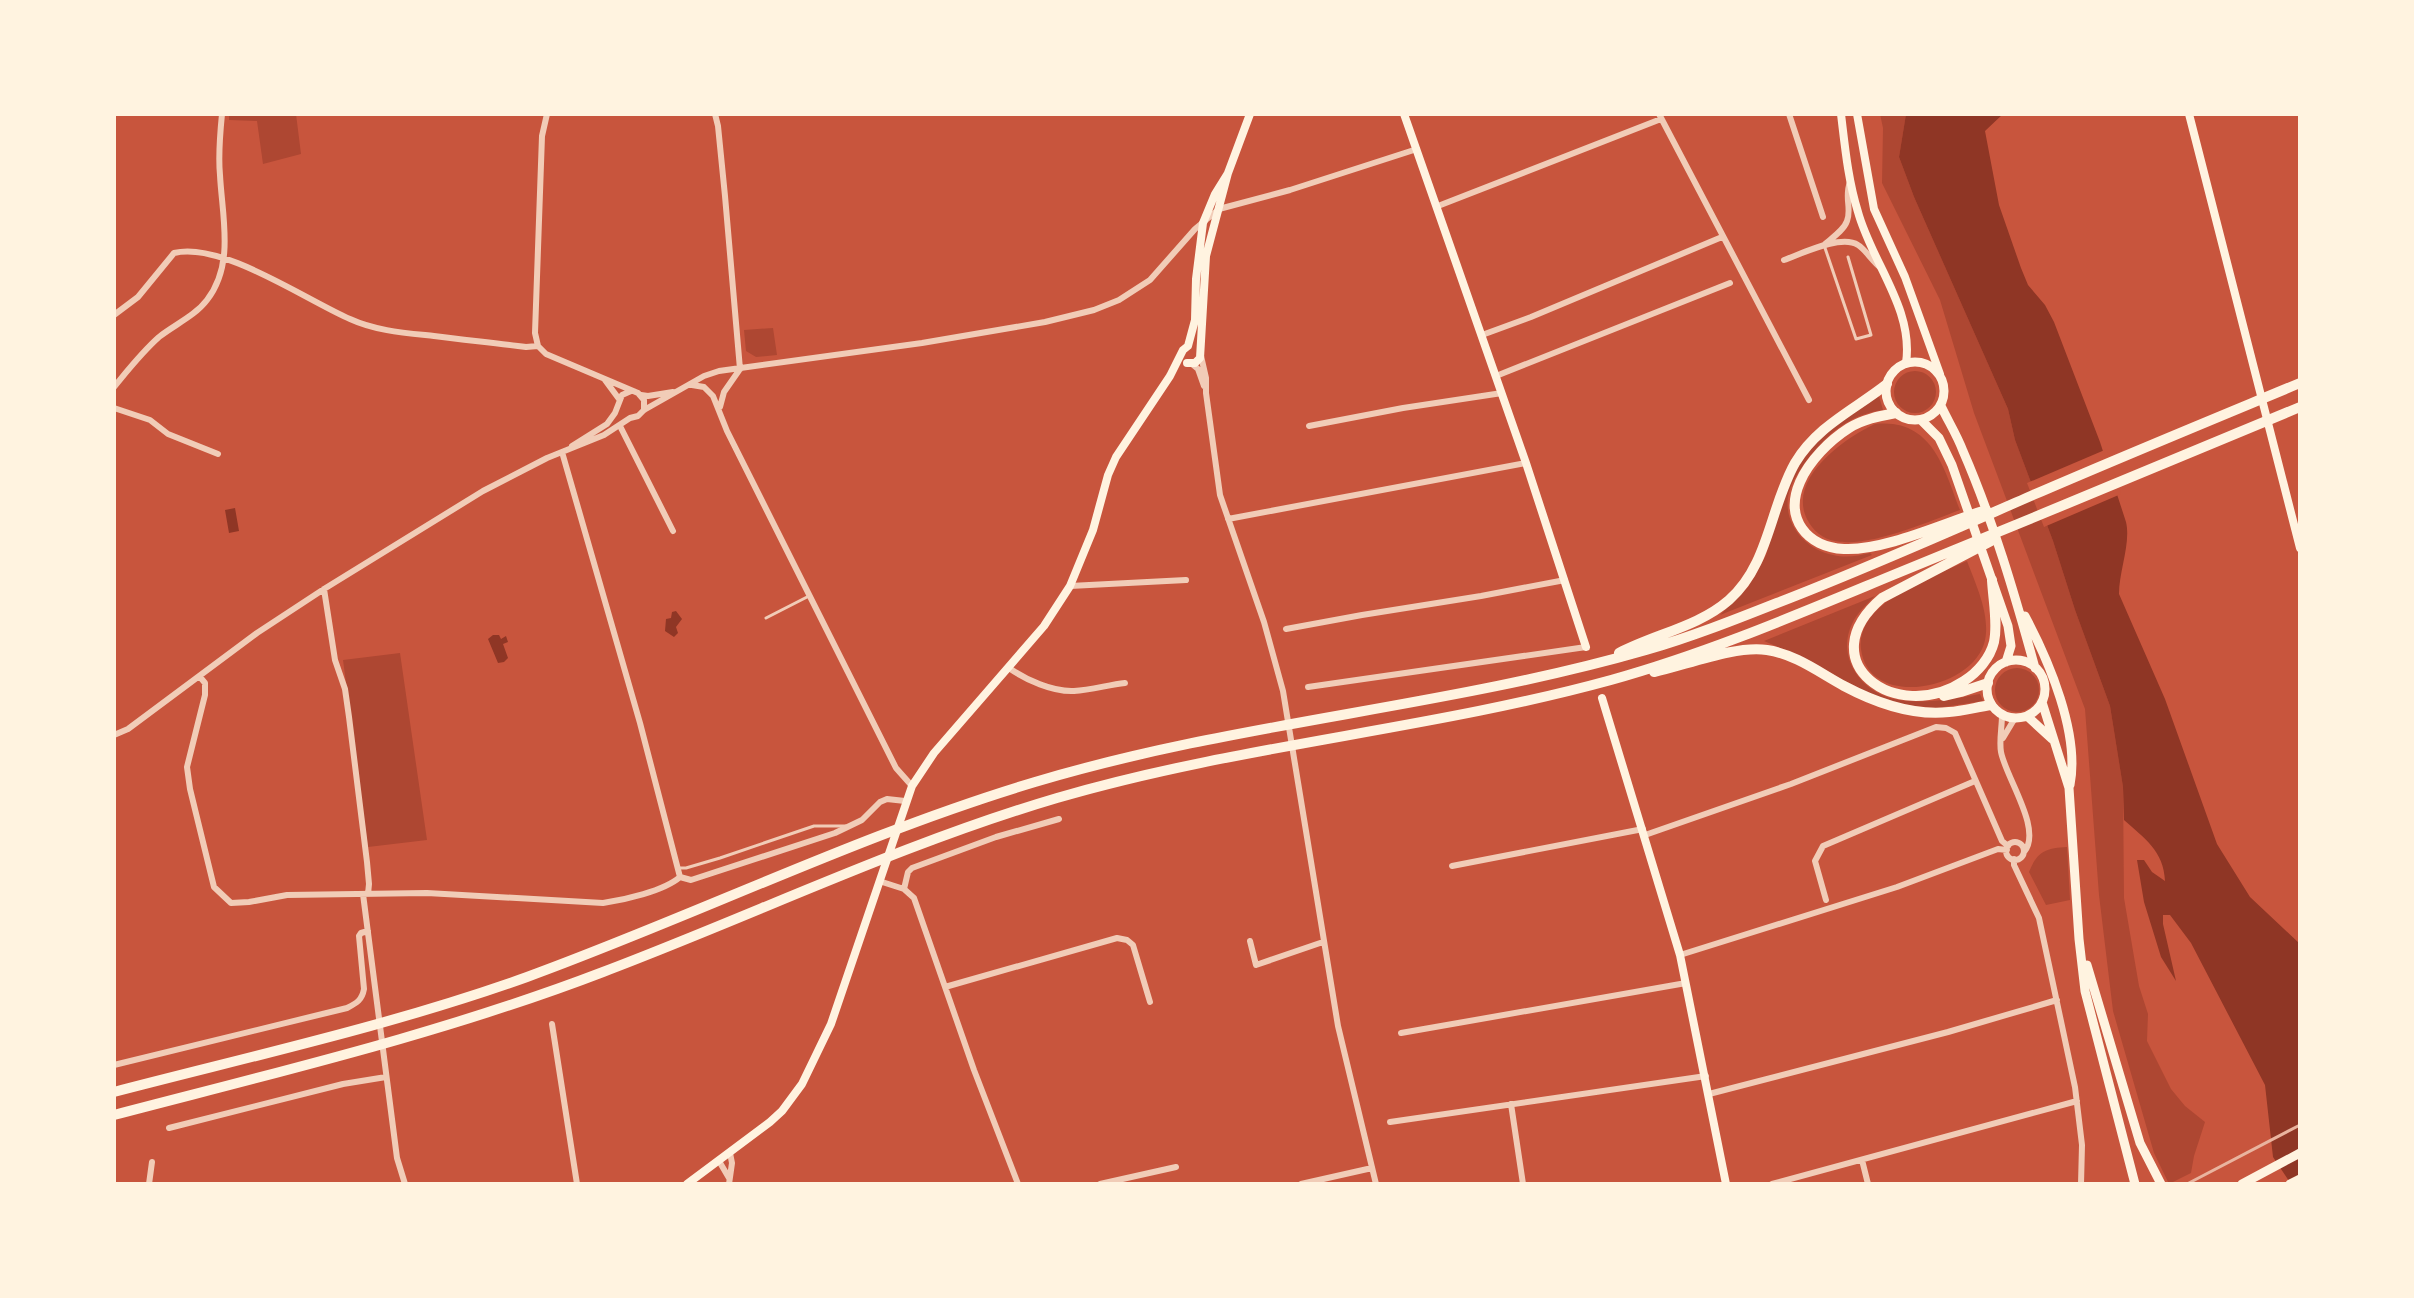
<svg xmlns="http://www.w3.org/2000/svg" width="2414" height="1298" viewBox="0 0 2414 1298" font-family="'IBM Plex Sans',sans-serif">
	<rect width="100%" height="100%" fill="#c8553d"/>
	<path fill="#ae4732" d="M229 114H296L301 154 263 164 257 121 229 120Z
		M1880 114H1906L1899 157 1914 197 2008 409 2015 440 2053 541 2075 610 2110 706 2123 787 2124 898 2139 986 2148 1014 2147 1041 2171 1089 2185 1106 2205 1122 2194 1156 2191 1173 2169 1184 2154 1153 2113 1011 2099 895 2085 709 1974 413 1940 300 1882 183 1883 128Z
		M773 328 777 355 756 357 746 351 744 330Z
		M1894 392a21 21 0 1 1 42 0a21 21 0 1 1-42 0Z
		M1879 396 1883 410C1847 415 1825 436 1804 464 1797 474 1790 485 1788 497 1784 526 1807 550 1833 555 1846 558 1858 556 1870 553L1872 555 1720 615 1748 587 1757 572 1766 555 1784 495 1799 465 1826 430Z
		M1875 424C1932 418 1944 468 1960 510 1927 522 1869 548 1835 541 1823 539 1813 531 1807 519 1787 479 1844 438 1875 424Z
		M1967 561C1976 585 1992 618 1984 644 1969 691 1868 709 1861 649 1859 635 1866 621 1876 611 1901 587 1936 575 1967 561Z
		M1875 596C1866 605 1857 613 1852 624 1836 657 1861 692 1894 699 1924 705 1952 699 1980 694L1983 701 1937 708 1905 705 1861 691 1811 661 1764 641Z
		M400 653 427 840 368 847 343 660Z
		M1995 690a22 22 0 1 1 44 0a22 22 0 1 1-44 0Z
		M2067 847 2070 900 2046 905 2029 872C2037 852 2045 848 2067 847Z"/>
	<path fill="#8f3625" d="M1906 114H2003L1985 131 1999 205 2021 268 2028 285 2045 305 2054 322 2100 442 2126 522C2131 543 2119 571 2119 594L2165 699 2217 844 2250 897 2300 944V1184H2291L2273 1157 2265 1085 2191 943 2170 915H2163V924L2176 981 2161 957 2144 902 2137 860H2144L2152 872 2165 881C2164 851 2144 838 2124 820L2123 787 2110 706 2075 610 2053 541 2015 440 2008 409 1914 197 1899 157Z
		M235 508 239 531 229 533 225 510Z
		M676 611 682 619 676 627 678 633 674 637 665 631 666 619 671 618 672 612Z
		M493 635H499L501 639 506 636 508 642 503 644 508 658 504 662 498 663 488 639Z"/>
	<path fill="#c8553d" d="M2107 449 2121 494 2044 527 2027 483Z"/>
	<g fill="none" stroke-linecap="round" stroke-linejoin="round">
		<path stroke="#f1ccb7" stroke-width="3" d="M1824 245 1856 339 1871 335 1848 257
			M766 618 809 596
			M680 868H686L720 858 814 826H846"/>
		<path stroke="#f1ccb7" stroke-width="6" d="M715 114 718 126 725 196 740 369
			M1659 114 1809 400
			M1789 114 1823 217
			M1438 206 1661 119
			M1825 244C1832 238 1844 230 1847 221 1852 209 1844 197 1850 182
			M1784 260C1801 254 1841 234 1858 245 1865 249 1872 261 1881 268
			M114 315 138 297 174 253C221 241 306 300 350 319 376 331 406 333 434 336 465 340 496 343 526 347L538 346 546 354 638 393 644 400V410
			M1482 335 1531 317 1722 237
			M538 346 535 333 542 136 547 114
			M1201 356 1206 378V393L1220 495 1264 622 1283 691 1338 1026 1376 1184
			M1192 364 1198 369 1204 386
			M1496 376 1730 283
			M605 380 619 399
			M692 385 704 387 713 396 727 431 896 768 912 786
			M114 387C128 370 142 352 159 337 174 325 195 316 207 300 235 264 222 216 220 175 218 155 220 134 222 114
			M641 395 648 396 673 392
			M720 407 724 392 740 369
			M114 408 150 420 168 434 218 454
			M620 426 673 531
			M1309 426 1403 408 1502 393
			M572 446 607 424 615 413 622 395 631 391
			M562 452 640 723 680 877
			M1228 519 1526 463
			M1070 586 1186 580
			M324 589 335 660 345 689 349 717 367 862 369 884 368 894
			M1286 629 1362 615 1481 596 1565 580
			M1009 668C1026 680 1053 692 1074 691 1091 690 1108 685 1125 683
			M200 677 205 683V695L187 767 190 789 214 887 231 903 249 902 287 895 427 893 603 903C624 900 664 891 680 877
			M1308 687 1586 647
			M2002 715C2002 727 1999 741 2001 752 2006 778 2043 830 2024 852
			M114 735 128 729 257 633 324 589 483 491 547 458 604 435 630 418 638 416 644 410 704 376 719 371 922 343 1045 322 1094 310 1119 300 1150 280 1195 229 1219 209 1290 190 1417 149
			M2003 738 2015 718
			M1645 835 1791 784 1936 727 1946 728 1955 733 2002 841 2008 846
			M2006 851a9 9 0 1 1 18 0a9 9 0 1 1-18 0Z
			M2014 859V865L2039 918 2075 1087 2082 1145 2081 1184
			M1452 866 1643 829
			M680 877 691 880 835 833 862 820 880 802 887 799 905 801
			M879 881 904 889 914 898 974 1070 1018 1184
			M904 889 908 872 912 868 996 837 1059 819
			M363 894 397 1158 405 1184
			M1826 900 1815 861 1823 846 1975 781
			M1250 941 1256 965 1323 942
			M1680 955 1897 887 1998 849 2007 850
			M945 987 1117 938 1127 940 1133 945 1150 1002
			M552 1024 577 1184
			M1401 1033 1686 983
			M114 1065 347 1008C357 1003 362 1000 364 989L359 936 361 933 368 931
			M1709 1094 1948 1032 2057 1000
			M1511 1104 1523 1184
			M1390 1122 1706 1076
			M169 1128 343 1084 386 1077
			M1862 1160 1868 1184
			M719 1161 729 1178
			M149 1184 152 1162
			M729 1184 732 1163 730 1153
			M1100 1184 1176 1167
			M1301 1184 1372 1168
			M1772 1184 2077 1101"/>
		<path stroke="#fff3e0" stroke-width="8" d="M1404 114 1526 463 1586 647
			M1841 114C1845 147 1848 180 1858 212 1872 263 1914 309 1906 363
			M1857 114 1874 209 1905 277 1940 374
			M2189 114 2300 548
			M1187 363H1195L1200 358 1206 256 1228 173 1250 114
			M1602 698 1680 955 1726 1184
			M687 1184 770 1122 782 1111 802 1084 831 1024 912 786 934 753 1044 626 1070 586 1093 530 1108 475 1116 457 1170 376 1183 350 1188 346 1195 320 1196 279 1203 223 1215 194 1228 173"/>
		<path stroke="#fff3e0" stroke-width="9" d="M1886 391a29 29 0 1 1 58 0a29 29 0 1 1-58 0Z
			M1941 406C1948 421 1957 435 1963 451 1993 520 2015 595 2035 668
			M1921 420 1939 438 1952 465 2008 626 2011 646 2006 662
			M2025 616C2049 661 2080 734 2070 785
			M1987 689a29 29 0 1 1 58 0a29 29 0 1 1-58 0Z
			M2042 702 2069 788 2079 939 2085 991 2135 1184
			M2027 716 2052 739
			M2087 965 2140 1143 2161 1184
			M2242 1184 2300 1153
			M2290 1184 2300 1179"/>
		<path stroke="#fff3e0" stroke-width="10" d="M1896 413C1880 416 1863 419 1849 428 1830 440 1809 461 1800 482 1784 519 1807 547 1844 549 1885 551 1946 522 1986 510
			M1991 541 1882 598C1808 661 1896 726 1964 681 1978 672 1990 658 1994 642 1998 623 1993 600 1992 580
			M1619 653C1655 634 1698 627 1729 600 1769 565 1770 507 1795 463 1817 426 1854 410 1887 384
			M1654 672C1686 665 1736 645 1767 650 1795 654 1820 673 1844 686 1876 703 1913 716 1949 712 1963 711 1977 707 1991 705
			M1944 696 1961 692 1988 683
			M114 1092C252 1056 393 1025 527 977 697 915 861 834 1035 782 1235 722 1445 708 1646 650 1691 637 1734 620 1777 603 1863 570 1948 532 2033 495 2121 457 2211 420 2300 383
			M114 1115C278 1072 444 1033 603 972 754 915 901 844 1057 798 1238 745 1429 730 1611 680 1708 653 1801 613 1893 575 2029 520 2165 463 2300 407"/>
		<path stroke="#e9b49f" stroke-width="3" d="M2187 1184 2300 1125"/>
	</g>
	<rect width="2414" height="1298" fill="none" stroke="#fff3e0" stroke-width="232"/>
</svg>
